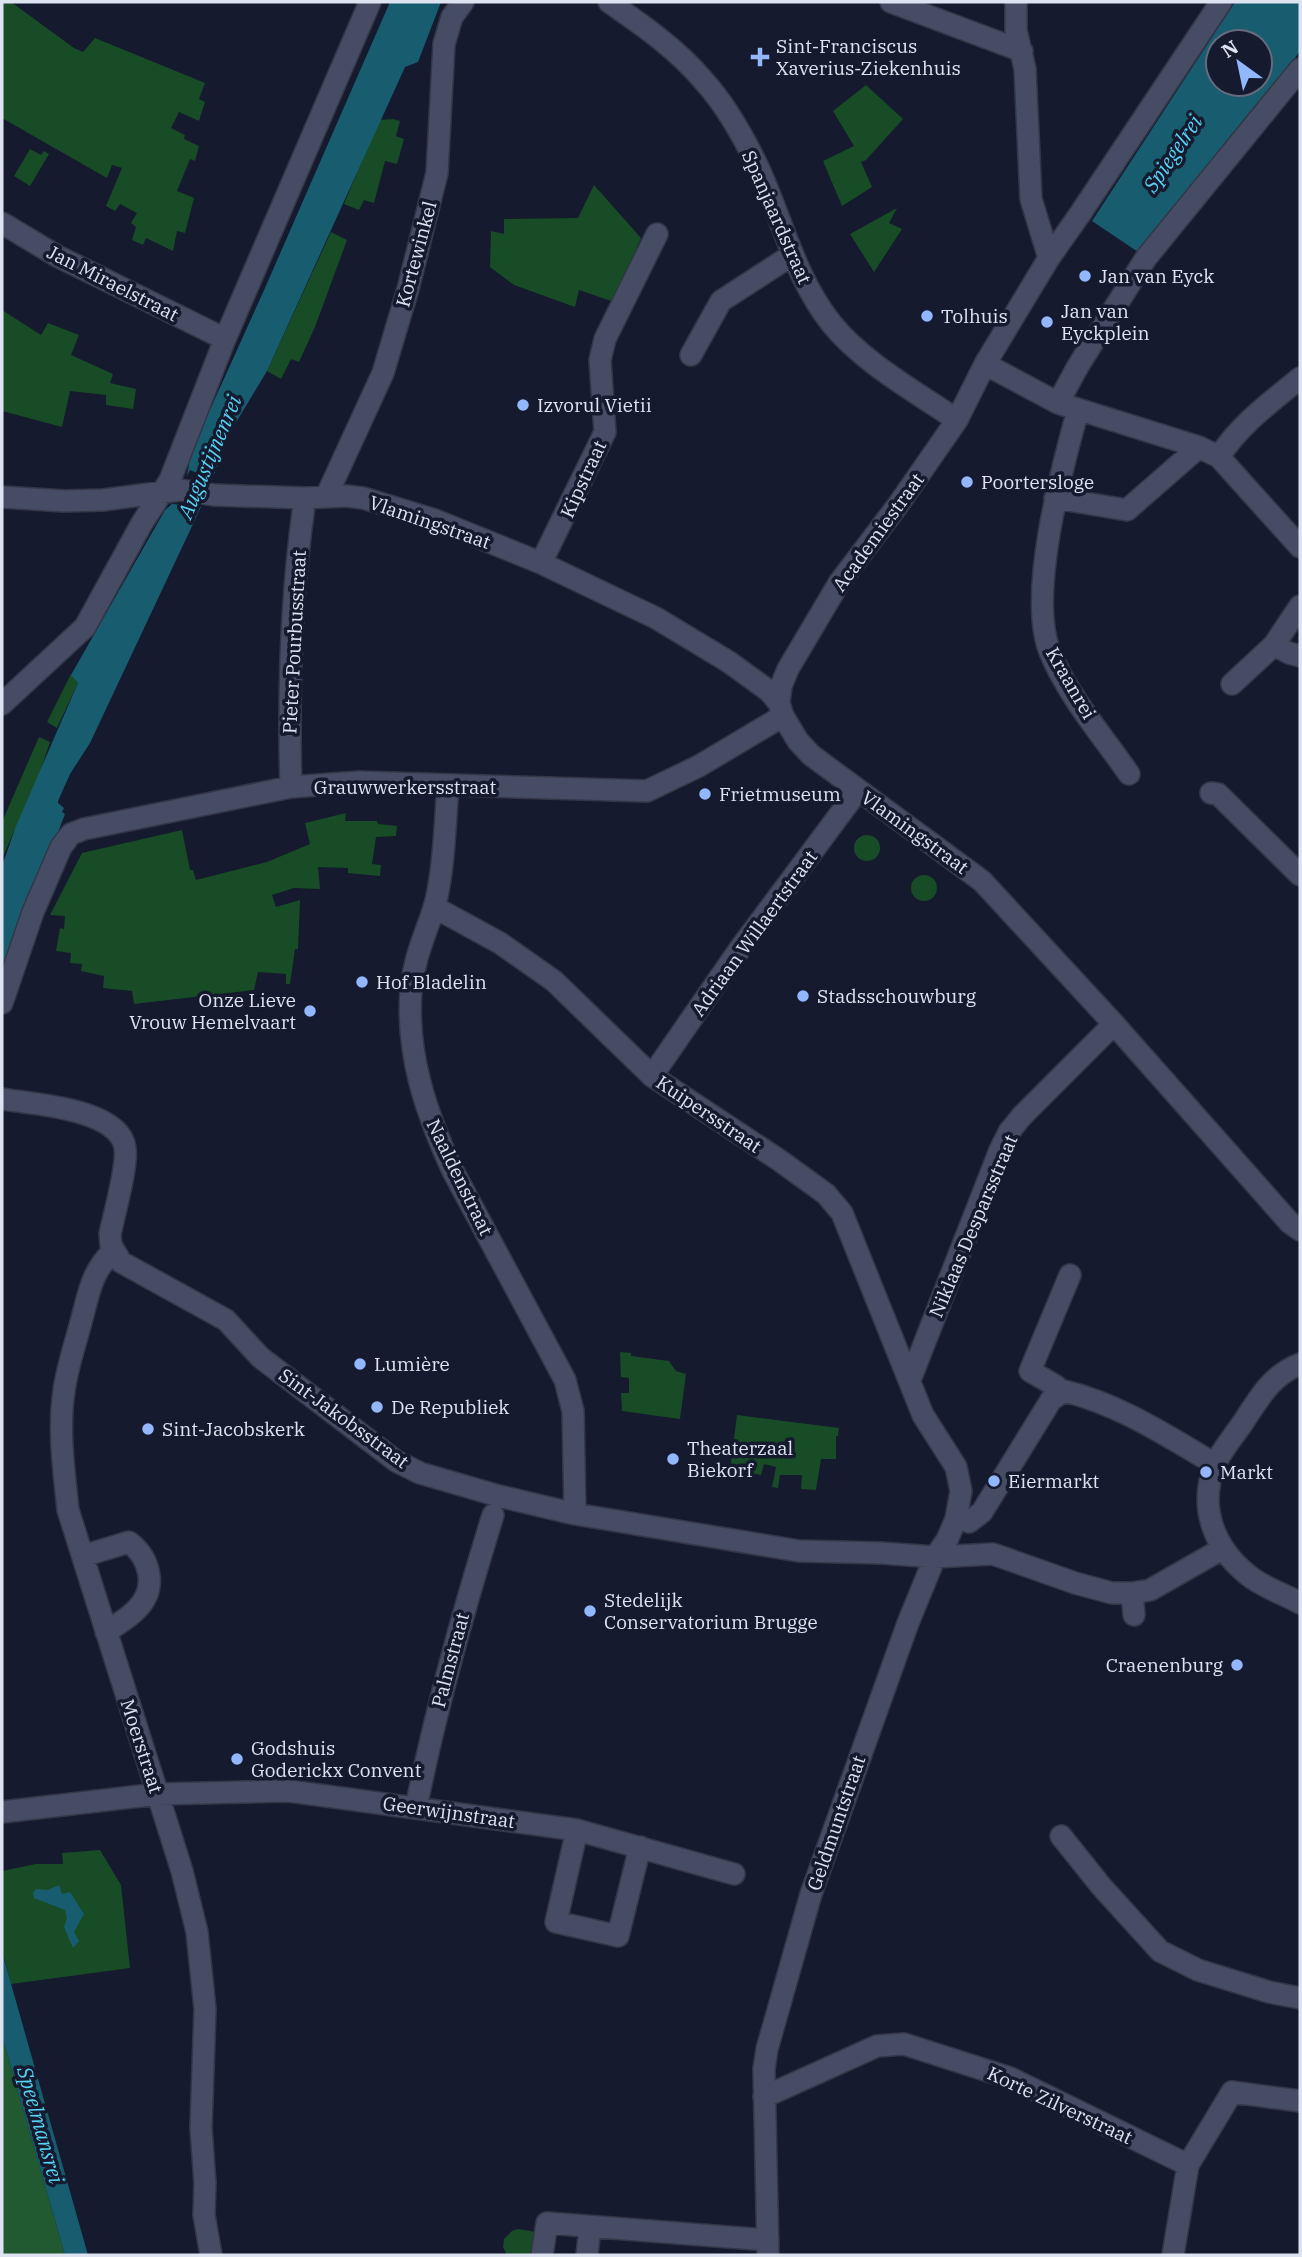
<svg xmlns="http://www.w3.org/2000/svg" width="1302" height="2257" viewBox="0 0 1302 2257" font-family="'IBM Plex Serif',serif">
	<rect width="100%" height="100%" fill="#151a2e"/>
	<path fill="#174c26" d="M2 2H11L74 48 83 52 95 38 205 83 199 99 205 102 199 121 179 112 171 128 185 135 184 139 199 146 195 161 190 159 177 191 194 198 185 233 177 231 173 251 146 238 143 245 132 240 136 227 131 223 137 213 120 204 115 211 106 206 122 168 112 165 107 178 2 118Z
		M866 85 903 119 866 160 861 162 872 187 842 206 823 161 854 146 833 111Z
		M393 119 400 121 396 136 404 139 397 164 385 161 374 203 364 200 359 210 344 204 379 120Z
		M30 149 41 155 44 151 49 154 30 186 14 176Z
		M594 185 641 238 614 302 579 290 575 307 514 285 490 267 491 231 504 234V219L578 218Z
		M897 208 889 223 902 229 874 272 850 234Z
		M331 232 347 240 315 327 299 362 291 359 281 379 267 371Z
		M2 310 41 335 48 323 79 335 71 355 113 374 110 383 136 389 133 409 106 405V395L70 391 62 427 2 411Z
		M71 674 78 683 57 728 47 722Z
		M39 737 50 742 40 772 2 859V822Z
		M346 813 345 821H377L378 824 397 826 396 836 376 837 372 864 381 865 380 876 348 873V868L318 867 320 889 294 888 272 895 276 907 300 900 298 949H295L290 984H286V974L258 972 254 990 134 1004 132 991 103 988 104 976 81 971 82 964 70 963 71 953 56 951 60 928 64 929 65 916 50 915 82 853 182 830 190 870H193L196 880 267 862 310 844 305 823Z
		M854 848a13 13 0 1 1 26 0a13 13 0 1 1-26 0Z
		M911 888a13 13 0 1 1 26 0a13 13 0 1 1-26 0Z
		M620 1352 631 1353V1356L669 1361 676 1371 686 1374 680 1419 622 1411 621 1393H629V1378L621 1377Z
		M737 1415 839 1428 838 1436H836V1459H821L816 1490 801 1489 802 1475H780L778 1488 772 1487 776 1467 764 1464 761 1475 730 1469Z
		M100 1850 121 1885 130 1968 11 1984 2 1950V1871L36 1864H63L62 1853Z
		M518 2229 536 2232 533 2255H507L503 2247 504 2239 512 2231Z"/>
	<path fill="#215930" d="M2 2036 65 2255H2Z"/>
	<path fill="#185d6f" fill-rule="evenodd" d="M390 2H441L418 62 405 67 267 371 232 429 201 507 90 743 70 774 58 801V803L64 808 62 812 65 814 2 979V866L16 826 78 683 71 675 165 510C181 498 190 475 189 456L265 288Z
		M1235 2H1300V51L1268 95 1138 252 1092 221ZM1218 42H1260V84H1218Z
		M59 1885 62 1894 70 1892 84 1914 74 1932 79 1941 73 1948 64 1927 67 1918 65 1910 34 1898 33 1893 36 1889 48 1890Z
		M2 1952 88 2255H65L2 2036Z"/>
	<path fill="#151a2e" d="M190 470 215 481 204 507 172 504Z"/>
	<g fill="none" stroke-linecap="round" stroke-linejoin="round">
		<defs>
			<path id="minor" d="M609 2C642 25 677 49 703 80 725 104 743 136 757 165 782 218 794 276 831 323 862 362 916 392 957 420
				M891 2 1022 51
				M1016 2V30L1025 69 1031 199 1049 258
				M2 223 57 256 225 339
				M691 355 721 301 792 255
				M985 364 1058 403 1199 447 1219 457 1300 547
				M1058 403 1078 366 1146 258 1300 69
				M1078 410C1062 468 1027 596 1050 652 1068 696 1102 735 1129 774
				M1219 457C1239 425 1271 402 1300 378
				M2 497 64 501 103 500 180 490 214 495 305 498 346 496 363 498 435 520 541 563 656 618 729 662 769 691 779 703 783 716 798 741 811 755 982 881 1114 1024 1290 1223 1300 1230
				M326 497 383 373 408 289 437 173 444 44 452 17 463 2
				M1055 498 1127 510 1199 447
				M541 563 605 432 600 360 605 339 657 234
				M1274 645 1289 653 1300 656
				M1232 684 1274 645 1300 606
				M779 703 781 686 788 669 839 583 898 505 957 420 985 364 1049 258 1080 214 1221 2
				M2 704 85 627 142 523 170 480 225 339 370 2
				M448 786C445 822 444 874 434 908 424 938 414 958 411 990 406 1054 426 1113 453 1171L565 1380 573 1411 575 1514
				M291 787C288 690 291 594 305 498
				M1211 793 1218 794 1300 875
				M434 907 500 943 554 981 652 1076 779 1160 826 1194 842 1213 923 1415 956 1467 961 1491 956 1519 947 1540 935 1557 908 1623 811 1894 767 2049 764 2069 768 2255
				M2 1003 33 912 61 847 71 834 84 829 291 787 359 782 647 791 699 766 783 716
				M652 1076 739 950 858 790
				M2 1099C34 1104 120 1109 125 1148 128 1165 114 1215 110 1234L111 1245 121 1262 226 1320 260 1357 396 1461 420 1473 499 1496 575 1514 799 1551 881 1553 935 1557 993 1554 1075 1583 1112 1593H1132L1150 1590 1222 1549
				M114 1250C91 1272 89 1293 81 1322 75 1345 67 1368 64 1391 58 1430 64 1471 68 1510L182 1871 197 1932 205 2009 201 2128 205 2183 204 2215 211 2255
				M1300 1364C1271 1375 1258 1400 1242 1424 1233 1437 1221 1451 1215 1465 1198 1507 1214 1548 1248 1575 1262 1587 1284 1594 1300 1603
				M910 1380 1000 1150 1009 1132 1022 1116 1114 1024
				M1056 1386 1030 1371 1070 1275
				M969 1522 982 1512 1051 1400 1064 1391C1119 1404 1167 1436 1215 1464
				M83 1556 129 1542C150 1558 158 1588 137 1609 129 1618 116 1625 106 1632
				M1132 1593 1134 1615
				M416 1808C436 1708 463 1612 493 1515
				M2 1812 158 1794 289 1791 577 1830 734 1874
				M577 1830 556 1922 618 1936 640 1847
				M1061 1836 1101 1886 1160 1951 1198 1970 1269 1992 1300 1998
				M764 2097 877 2046 904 2044 1010 2078 1188 2165
				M542 2255 547 2223 768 2240
				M587 2255 590 2227
				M1173 2255 1188 2165 1232 2092 1300 2101"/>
		</defs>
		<use href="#minor" stroke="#333646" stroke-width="24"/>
		<use href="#minor" stroke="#454c63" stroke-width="21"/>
	</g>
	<g fill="#92b7fd" stroke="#151a2e" stroke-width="2.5">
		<path d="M756.5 46.5h7v7h7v7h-7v7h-7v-7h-7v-7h7z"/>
		<circle cx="1085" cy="276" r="7"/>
		<circle cx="927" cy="316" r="7"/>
		<circle cx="1047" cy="322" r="7"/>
		<circle cx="523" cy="405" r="7"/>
		<circle cx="967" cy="482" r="7"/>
		<circle cx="705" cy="794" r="7"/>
		<circle cx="362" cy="982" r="7"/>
		<circle cx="803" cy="996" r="7"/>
		<circle cx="310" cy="1011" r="7"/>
		<circle cx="360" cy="1364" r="7"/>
		<circle cx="377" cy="1407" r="7"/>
		<circle cx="148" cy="1429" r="7"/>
		<circle cx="673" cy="1459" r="7"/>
		<circle cx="1206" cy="1472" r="7"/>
		<circle cx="994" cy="1481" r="7"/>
		<circle cx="590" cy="1611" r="7"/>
		<circle cx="1237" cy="1665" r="7"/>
		<circle cx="237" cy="1759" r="7"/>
	</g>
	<g text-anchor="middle" stroke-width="7" stroke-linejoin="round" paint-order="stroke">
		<g font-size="19" fill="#dee3f1" stroke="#151a2e" text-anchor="start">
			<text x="776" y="53">Sint-Franciscus<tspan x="776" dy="22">Xaverius-Ziekenhuis</tspan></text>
			<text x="1099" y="283">Jan van Eyck</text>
			<text x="1061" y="318">Jan van<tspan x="1061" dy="22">Eyckplein</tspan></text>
			<text x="941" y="323">Tolhuis</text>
			<text x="537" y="412">Izvorul Vietii</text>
			<text x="981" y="489">Poortersloge</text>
			<text x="719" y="801">Frietmuseum</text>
			<text x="376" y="989">Hof Bladelin</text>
			<text x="817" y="1003">Stadsschouwburg</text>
			<text x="296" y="1007" text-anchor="end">Onze Lieve<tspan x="296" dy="22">Vrouw Hemelvaart</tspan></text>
			<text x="374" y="1371">Lumière</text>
			<text x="391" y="1414">De Republiek</text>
			<text x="162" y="1436">Sint-Jacobskerk</text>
			<text x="687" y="1455">Theaterzaal<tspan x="687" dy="22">Biekorf</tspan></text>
			<text x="1220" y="1479">Markt</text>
			<text x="1008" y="1488">Eiermarkt</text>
			<text x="604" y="1607">Stedelijk<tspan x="604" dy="22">Conservatorium Brugge</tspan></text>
			<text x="1223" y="1672" text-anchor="end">Craenenburg</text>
			<text x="251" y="1755">Godshuis<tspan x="251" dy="22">Goderickx Convent</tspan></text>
		</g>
		<g font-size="19" fill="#dee3f1" stroke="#151a2e">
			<text transform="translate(777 217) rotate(66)" y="7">Spanjaardstraat</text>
			<text transform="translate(416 254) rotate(-75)" y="7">Kortewinkel</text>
			<text transform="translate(113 283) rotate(27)" y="7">Jan Miraelstraat</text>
			<text transform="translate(583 479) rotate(-65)" y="7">Kipstraat</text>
			<text transform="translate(430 522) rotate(19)" y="7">Vlamingstraat</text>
			<text transform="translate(878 532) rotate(-54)" y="7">Academiestraat</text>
			<text transform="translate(294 642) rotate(-87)" y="7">Pieter Pourbusstraat</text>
			<text transform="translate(1071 683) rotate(60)" y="7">Kraanrei</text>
			<text x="405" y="794">Grauwwerkersstraat</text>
			<text transform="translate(915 832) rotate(36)" y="7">Vlamingstraat</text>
			<text transform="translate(754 933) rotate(-54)" y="7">Adriaan Willaertstraat</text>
			<text transform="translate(709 1114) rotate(34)" y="7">Kuipersstraat</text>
			<text transform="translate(460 1177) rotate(64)" y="7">Naaldenstraat</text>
			<text transform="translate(973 1226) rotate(-67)" y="7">Niklaas Desparsstraat</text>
			<text transform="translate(344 1418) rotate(36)" y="7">Sint-Jakobsstraat</text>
			<text transform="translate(450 1660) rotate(-75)" y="7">Palmstraat</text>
			<text transform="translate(142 1746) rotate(72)" y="7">Moerstraat</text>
			<text transform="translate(449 1812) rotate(8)" y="7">Geerwijnstraat</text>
			<text transform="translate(836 1823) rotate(-71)" y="7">Geldmuntstraat</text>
			<text transform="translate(1060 2105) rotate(25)" y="7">Korte Zilverstraat</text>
		</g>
		<g font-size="21" font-style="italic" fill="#55d2f4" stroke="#151a2e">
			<text transform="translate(1173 154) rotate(-56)" y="7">Spiegelrei</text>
			<text transform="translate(210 457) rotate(-67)" y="7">Augustijnenrei</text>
			<text transform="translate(40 2125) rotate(74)" y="7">Speelmansrei</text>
		</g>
	</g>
	<rect width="1302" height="2257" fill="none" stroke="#dee3f1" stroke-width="7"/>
	<g transform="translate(1239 63) rotate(327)"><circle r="33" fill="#151a2e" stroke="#656a7c" stroke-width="2"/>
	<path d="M0-5L12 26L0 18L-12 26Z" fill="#92b7fd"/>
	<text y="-10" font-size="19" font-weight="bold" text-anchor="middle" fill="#dee3f1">N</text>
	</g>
</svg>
